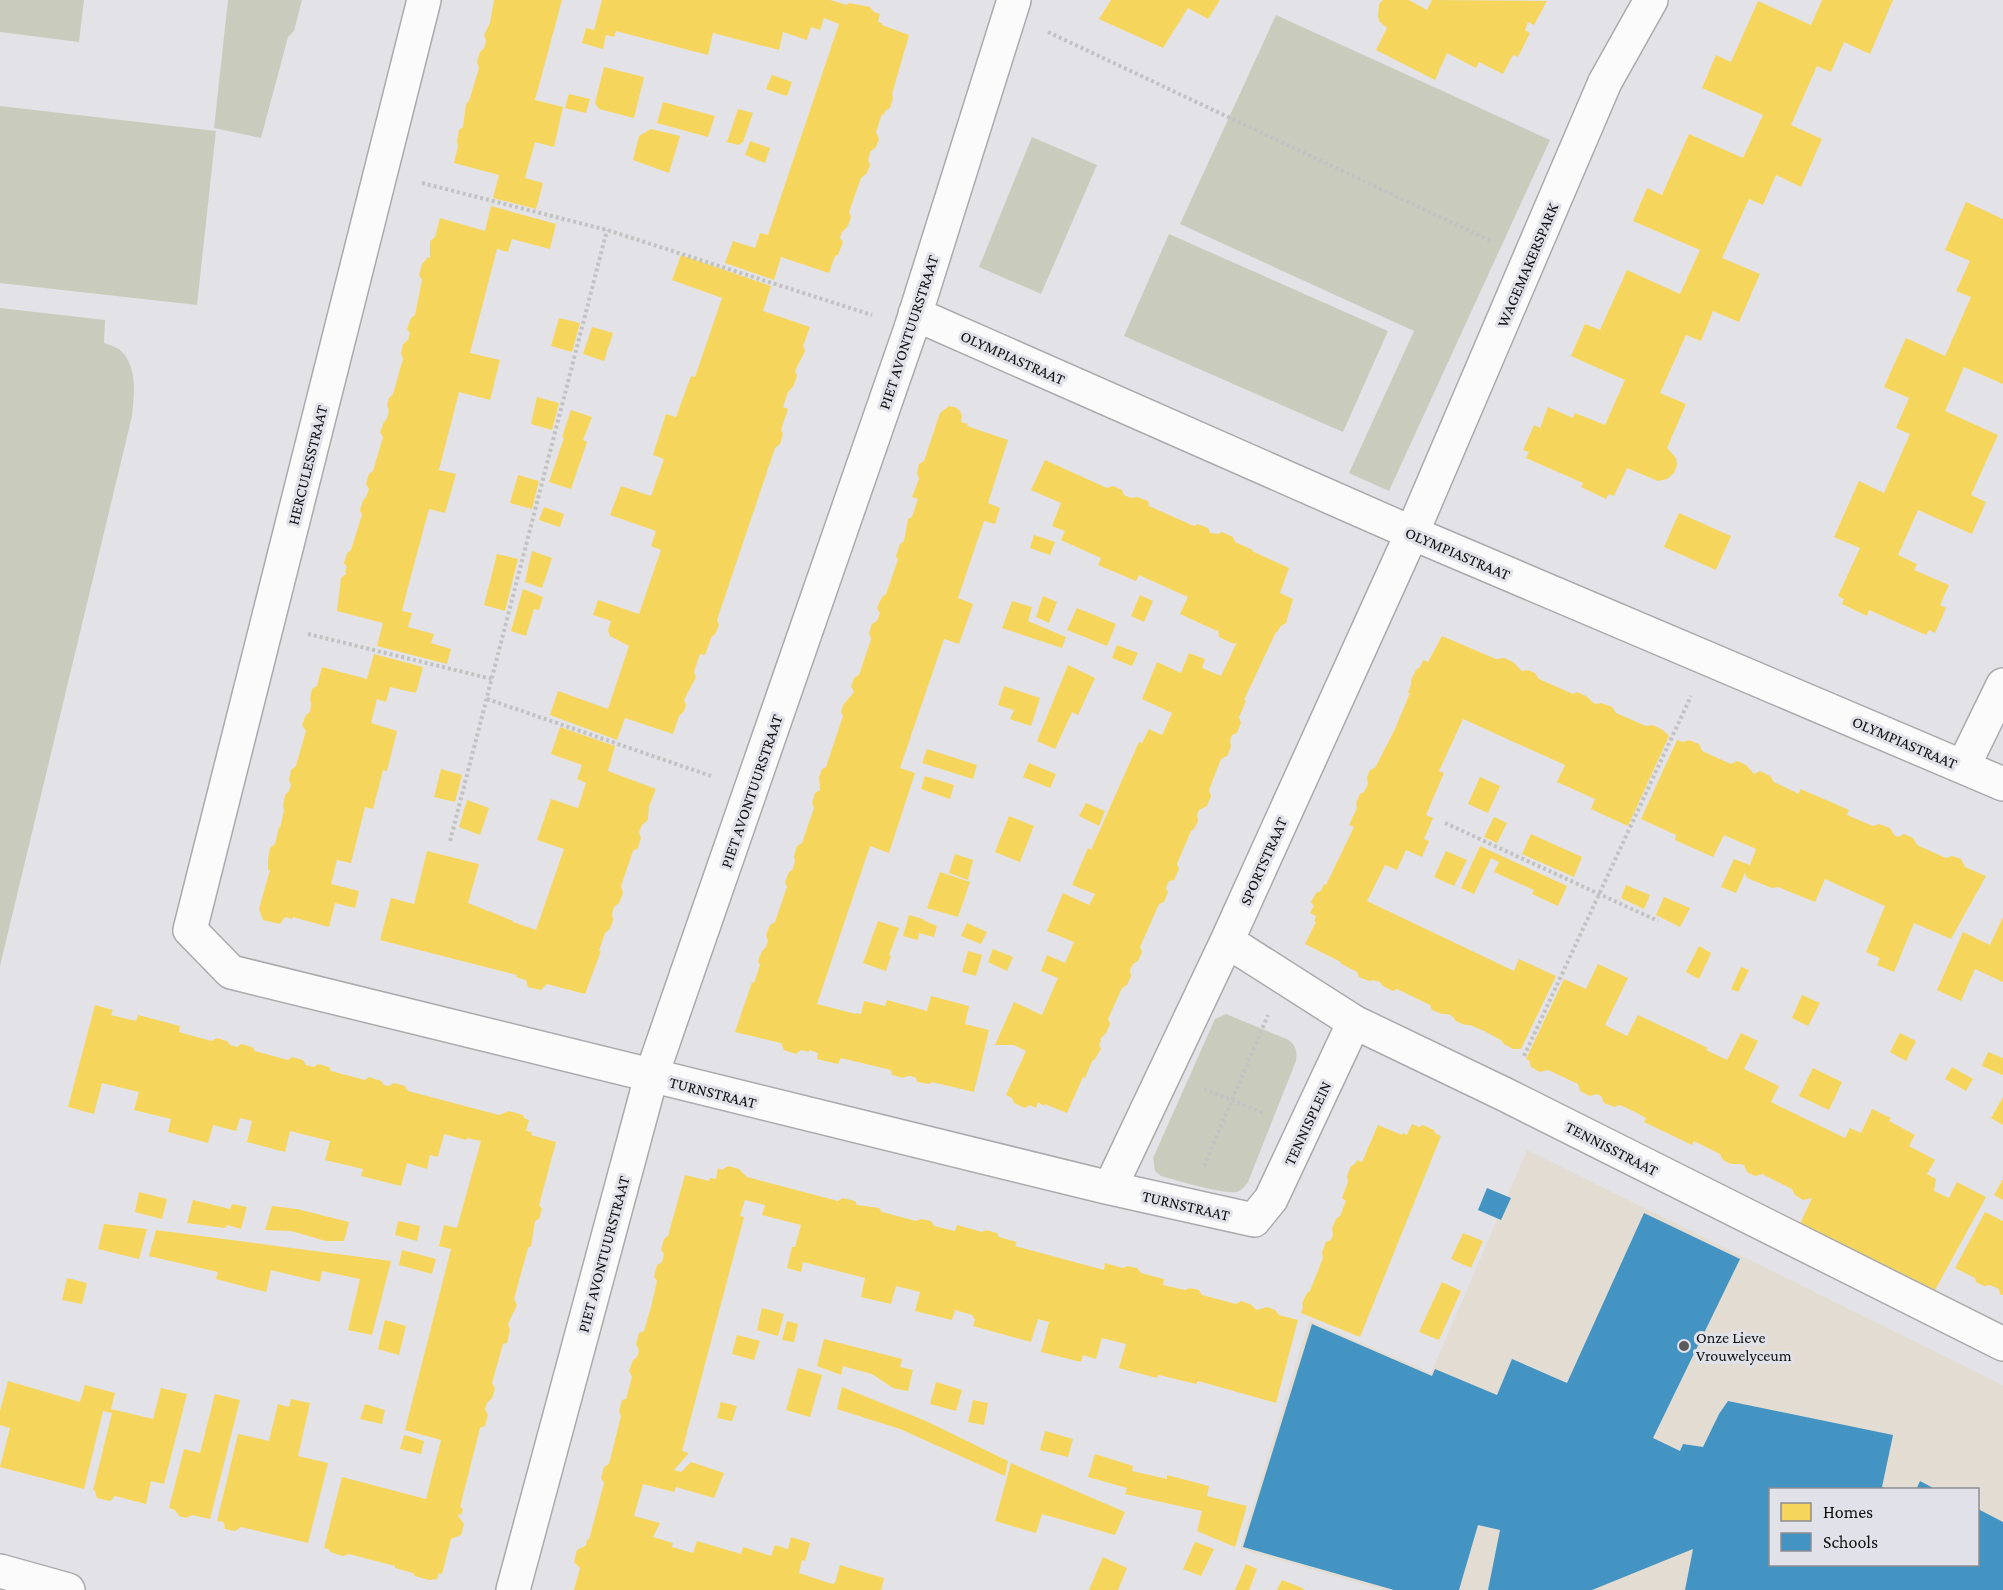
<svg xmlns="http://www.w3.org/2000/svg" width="2003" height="1590" viewBox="0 0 2003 1590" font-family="'Crimson Pro',serif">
	<rect width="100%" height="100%" fill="#e3e3e7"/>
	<path fill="#e3dcd3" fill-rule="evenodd" d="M1527 1150 2003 1385V1590H1383L1240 1549 1309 1320 1431 1373ZM1770 1490H1978V1564H1770Z"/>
	<path fill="#c9ccbd" d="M0 0H84L79 42 0 32Z
		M228 0H302L294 31 288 37 261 138 214 128Z
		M1276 15 1550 140 1389 491 1349 473 1414 331 1180 224Z
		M0 106 216 131 197 305 0 283Z
		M1032 137 1097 165 1041 294 979 267Z
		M1169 234 1388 331 1343 432 1124 336Z
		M0 308 105 320 104 343C109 345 117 347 121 351 138 367 134 396 132 416L0 966Z
		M1226 1014 1289 1040C1297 1047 1297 1052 1296 1061L1248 1182C1245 1186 1242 1190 1237 1192 1226 1195 1175 1180 1161 1176L1155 1171 1153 1158 1215 1019Z"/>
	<path fill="#f6d55c" d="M494 0H562L535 100 563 107 554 147 535 142 525 178 543 183 536 209 493 198 499 175 454 163 458 146 457 141 459 130 463 127 466 104 469 101 479 68 477 62 480 52 484 48 486 41 484 35 490 23Z
		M602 0H830L847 5 849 3 870 7 874 12 880 14 878 22 882 23V25L909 35 892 94 893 98 890 108 885 111 884 115 882 114 876 132 879 139 876 147 870 152 868 160 870 165 867 173 861 178 849 212 851 217 848 226 842 232 840 238 843 242 838 255 835 256 829 273 781 257 774 280 725 263 733 241 755 248 760 233 768 235 839 24 824 18 820 30 811 27 807 40 783 32 779 50 713 33 708 55 616 31 614 37 606 35 603 49 582 43 586 28 594 30Z
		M1111 0H1220L1208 19 1188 8 1163 48 1099 19Z
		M1383 0H1409L1427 10 1432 0 1547 1 1534 25 1528 22 1525 30 1530 33 1518 57 1513 55 1503 74 1479 62 1476 68 1447 53 1435 80 1376 50 1387 28 1379 21 1378 16 1379 4Z
		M1822 0H1893L1870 54 1844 42 1831 72 1817 66 1791 125 1822 139 1801 187 1776 175 1763 205 1749 199 1722 258 1760 274 1739 322 1713 311 1701 341 1686 335 1660 393 1686 404 1667 448 1676 458 1677 465 1674 473 1667 479 1658 481 1627 468 1614 496 1609 494 1606 499 1581 487 1583 483 1526 458 1529 452 1523 450 1534 425 1540 428 1548 407 1573 418 1575 413 1605 425 1625 380 1571 356 1585 324 1600 330 1627 270 1680 294 1700 250 1633 221 1647 188 1662 195 1689 134 1743 158 1763 115 1702 88 1716 55 1731 62 1758 1 1811 25Z
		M604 67 644 77 634 118 599 109 595 103Z
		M772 75 792 82 787 96 766 89Z
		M569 94 590 99 586 113 565 108Z
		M663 102 715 116 708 137 657 123Z
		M738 109 753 113 743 142 738 145 727 142Z
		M651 129 680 136 669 173 633 160 639 136Z
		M750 141 770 148 765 163 745 155Z
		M1966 202 2003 219V384L1964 367 1945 411 1998 435 1971 495 1986 502 1972 534 1918 510 1898 555 1917 564 1914 570 1949 585 1940 605 1946 608 1935 633 1929 630 1926 635 1869 610 1867 616 1842 604 1844 599 1838 596 1860 548 1834 537 1859 481 1884 493 1910 434 1896 428 1909 398 1884 387 1906 338 1945 356 1971 297 1956 291 1970 261 1945 250Z
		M491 206 556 224 550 249 512 239 508 252 497 249 470 353 500 360 490 400 459 392 439 470 456 474 445 513 429 509 408 587 402 611 412 613 408 627 434 634 431 643 451 649 447 664 377 646 383 623 337 611 341 578 347 573 345 572 347 567 344 563 347 553 351 550 362 515 360 510 363 500 366 497 369 489 366 484 369 474 373 471 383 437 380 432 384 422 387 419 389 411 387 405 389 398 393 394 403 359 401 353 403 344 408 340 410 333 407 329 411 318 415 315 422 280 419 275 422 264 428 257 430 258V241L435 237 440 218 485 231Z
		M681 255 771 286 763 311 810 327 803 346 805 351 795 371 797 376 793 387 788 392 783 407 788 409 781 430 783 434 780 444 775 448 719 614 717 620 719 625 715 634 711 638 705 655 700 654 694 672 696 677 684 700 686 705 684 711 679 716 673 734 625 718 617 740 550 715 558 691 608 709 629 646 610 636 608 630 611 621 593 615 598 600 639 614 661 550 651 546 656 531 610 515 621 486 651 496 664 459 653 455 666 414 676 417 691 376 695 377 722 298 672 280Z
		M559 318 580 323 572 352 551 346Z
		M592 327 613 333 604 361 583 354Z
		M537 397 559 403 552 430 531 424Z
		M949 406 955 407 960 411 962 416 961 422 968 424 967 426 1008 440 988 503 1000 508 995 524 984 521 958 598 973 604 959 644 944 639 900 768 915 773 889 853 870 846 817 1004 856 1014V1013L861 1014 864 1001 885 1006 887 1000 927 1011 931 996 969 1006 965 1024 989 1030 974 1092 932 1082 929 1084 917 1082 916 1078 911 1076H907L903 1078 892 1075 891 1070 841 1058 838 1064 817 1059 818 1053 809 1050V1052L801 1050 796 1054 784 1050 781 1043 735 1032 752 982 754 983 760 965 758 961 762 951 766 947 768 941 766 935 770 925 775 922 787 887 785 882 789 872 793 869 795 861 794 856 797 846 802 843 814 808 812 803 815 793 820 790 819 777 822 769 826 767 843 716 841 712 843 705 854 692 851 686 854 678 859 675 871 639 869 633 872 624 877 621 880 613 877 608 882 597 886 594 898 560 896 556 900 544 904 541 908 519 912 517 918 499 912 497 919 479 917 473 919 464 924 461 940 413Z
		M571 410 592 417 583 440 587 442 571 489 549 482 564 438 562 437Z
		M1045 460 1107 488 1113 486 1122 490 1124 495 1131 498 1137 497 1148 501 1149 506 1194 526 1198 524 1208 528 1210 533 1218 534 1222 532 1233 537 1235 542 1253 550 1252 551 1289 568 1280 593 1293 599 1286 623 1281 626 1277 632H1276L1244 700 1246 701 1239 717 1241 723 1237 733 1232 735 1230 741 1231 747 1227 756 1221 759 1209 790 1211 796 1207 806 1199 810 1197 815 1198 821 1194 829 1191 831 1177 864 1179 869 1174 880 1169 881 1166 888 1168 892 1164 902 1159 904 1140 947 1142 952 1138 961 1133 964 1130 970 1131 976 1127 985 1122 988 1108 1019 1110 1024 1106 1033 1100 1039 1101 1040 1099 1045 1101 1049 1095 1059 1092 1061 1085 1078 1083 1077 1067 1113 1045 1104 1044 1106 1038 1102 1036 1108 1030 1105 1025 1108 1014 1103 1012 1098 1006 1095 1026 1051 1014 1045H995L1014 1002 1042 1015 1058 978 1041 971 1047 955 1065 963 1074 942 1047 931 1063 893 1089 905 1095 894 1072 885 1088 848 1091 850 1139 742 1142 743 1149 729 1162 735 1172 713 1142 699 1157 662 1181 673 1189 653 1205 659 1202 668 1221 676 1237 642 1234 644 1219 637 1218 629 1217 631 1180 614 1188 597 1139 575 1136 581 1098 565 1101 558 1061 540 1065 531 1052 526 1061 503 1031 490Z
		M518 475 539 481 532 509 510 503Z
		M544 507 564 514 560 527 539 520Z
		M1679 513 1731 536 1716 570 1664 547Z
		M1034 535 1055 542 1050 555 1030 548Z
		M532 551 552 558 542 588 525 582Z
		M497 554 518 559 505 611 484 605Z
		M523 589 543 597 539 610 534 609 526 636 511 631Z
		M1140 595 1153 601 1144 622 1131 616Z
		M1043 596 1057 602 1049 623 1036 617Z
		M1012 601 1032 607 1028 621 1066 637 1062 648 1002 628Z
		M1077 608 1116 624 1107 646 1067 630Z
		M1442 636 1496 659 1504 658 1513 662 1522 671 1528 670 1535 673 1539 679 1573 694 1577 692 1586 696 1595 704 1601 703 1612 707 1616 713 1646 726 1653 725 1663 730 1669 736 1628 826 1591 809 1595 799 1557 782 1565 765 1463 719 1439 771 1444 773 1426 815 1433 818 1424 839 1429 841 1422 857 1406 850 1397 870 1385 865 1367 901 1514 971 1519 959 1556 976 1521 1049H1513L1504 1044 1501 1040 1484 1031 1470 1025H1465L1456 1021 1453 1017 1448 1014H1442L1432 1010 1430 1005 1397 989 1393 991 1383 986 1378 980V982L1374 980 1369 981 1359 977 1357 972 1340 963 1341 962 1305 944 1316 922 1314 921 1316 916 1310 913 1314 906 1311 902 1316 893 1321 891 1324 884 1326 885 1354 827 1349 825 1357 808 1356 803 1360 794 1364 792 1368 784 1367 778 1370 770 1375 768 1395 729 1410 693H1408L1411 685V680L1416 670 1420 667 1423 660 1428 662Z
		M1117 645 1138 653 1132 666 1112 658Z
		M374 654 423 667 416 693 390 687 386 702 377 699 371 723 397 731 387 771 383 770 373 809 365 807 351 863 337 860 331 884 359 891 355 908 335 903 329 927 293 917V919L285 917 280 924 263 920 259 909 270 870H268V859L270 848 275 844 279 827 280 828 284 811 283 805 285 795 289 791 291 785 289 780 291 770 296 766 306 731 302 725 306 715 310 712 311 704 310 699 312 689 317 686 322 667 367 679Z
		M1068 665 1095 678 1078 715 1072 712 1055 749 1037 741Z
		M1004 686 1040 698 1031 726 1010 719 1014 710 998 705Z
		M560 727 615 746 608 771 656 789 649 806 648 820 642 825 639 832 641 838 638 848 633 851 621 886 623 893 619 903 614 907 612 914 613 920 610 929 605 933 599 951H601L585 994 547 984 541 990 528 987 526 980 516 977 517 975 380 940 391 898 414 904 427 851 479 864 468 903 513 921V922L536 930 564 849 537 840 551 799 578 808 586 783 577 779 582 765 551 754Z
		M1677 740 1683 742 1689 740 1699 744 1702 751 1731 764 1737 761 1746 765 1754 774 1760 771 1770 776 1774 782 1799 794 1800 789 1824 799 1849 810 1847 815 1873 826 1879 824 1890 828 1894 835 1898 837 1904 834 1913 838 1917 845 1946 858 1952 856 1961 859 1965 867 1986 876 1951 939 1914 923 1894 972 1877 965 1880 958 1866 952 1885 906 1825 879 1815 902 1778 887 1772 888 1747 878 1745 873 1736 893 1721 887 1734 859 1750 865 1756 849 1724 835 1713 857 1675 840 1676 835 1641 819Z
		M927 749 977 765 973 779 922 763Z
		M1029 763 1056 774 1050 788 1023 777Z
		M441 769 462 775 455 802 434 797Z
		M925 776 954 785 950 799 921 789Z
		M1480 777 1500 786 1488 813 1468 804Z
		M467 800 489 808 480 835 459 827Z
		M1086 803 1105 811 1099 826 1079 816Z
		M1009 816 1034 826 1020 862 995 852Z
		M1494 817 1507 823 1497 843 1484 837Z
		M1531 834 1582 857 1574 877 1522 854Z
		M1480 846 1567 886 1558 906 1532 894 1534 890 1494 872 1499 862 1491 858 1474 894 1461 888Z
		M1446 851 1467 860 1454 886 1434 877Z
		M955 854 973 860 968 880 949 873Z
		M940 872 970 882 958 917 927 908Z
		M1626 885 1650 895 1644 909 1621 898Z
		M1664 897 1690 908 1680 927 1656 915Z
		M909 915 923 919V920L937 926 934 937 919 933 918 940 903 936Z
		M2003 917V982L1975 969 1961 1001 1937 990 1963 932 1990 945Z
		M878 921 899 928 889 955 891 956 886 971 863 963Z
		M967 923 987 932 981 944 961 936Z
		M1699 946 1711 953 1699 979 1686 972Z
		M993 949 1013 957 1007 971 988 962Z
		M968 951 982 955 976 976 962 972Z
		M1598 964 1628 978 1605 1025 1627 1036 1638 1015 1708 1048 1706 1050 1727 1060 1741 1033 1758 1041 1744 1069 1779 1086 1771 1102 1845 1138 1850 1128 1861 1133 1872 1109 1891 1118 1889 1121 1915 1135 1909 1146 1935 1160 1927 1174 1936 1179 1934 1191 1949 1198 1957 1182 1986 1197 1935 1290 1800 1224 1812 1198 1803 1200 1795 1195 1792 1189 1762 1174 1755 1176 1747 1172 1744 1165 1741 1164H1731L1723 1160 1720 1154 1694 1141 1692 1145 1644 1122 1646 1118 1635 1112 1620 1105 1614 1107 1604 1103 1601 1096 1597 1094 1590 1096 1580 1091 1578 1084 1548 1070 1540 1072 1531 1067 1529 1060 1526 1059 1564 979 1586 989Z
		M1741 967 1749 970 1738 992 1731 989Z
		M1802 995 1820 1003 1808 1026 1792 1018Z
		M95 1005 113 1010 111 1015 136 1021 138 1015 180 1026 179 1032 193 1036 212 1041 217 1038 227 1041 230 1045 237 1047 241 1044 252 1047 255 1051 288 1060 292 1057 303 1060 306 1065 314 1067 318 1064 329 1067 331 1071 365 1080 369 1077 381 1081 384 1085 389 1086 394 1083 405 1086 408 1091 499 1115 509 1111 523 1115 524 1118 529 1120 526 1131 532 1132 531 1135 556 1142 539 1205 542 1209 539 1219 535 1221 531 1246 528 1248 514 1299 517 1305 508 1324 510 1330 507 1343 503 1344 492 1383 495 1389 492 1398 487 1403 485 1409 488 1415 485 1426 480 1428 460 1507 463 1509 461 1515 458 1514V1516L464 1524 461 1535 451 1539 442 1574 439 1573 437 1579 429 1580 415 1576 413 1573 395 1568V1566L349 1554 343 1556 330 1552 329 1549 324 1548 342 1477 426 1499 441 1440 405 1430 451 1249 439 1246 444 1225 457 1228 481 1141 467 1138 466 1140 444 1134 438 1157 430 1155 427 1169 407 1163 401 1186 361 1176 363 1169 325 1160 330 1141 290 1131 285 1152 247 1142 252 1121 240 1118 236 1131 213 1125 208 1143 168 1132 171 1119 134 1110 139 1092 102 1083 94 1114 68 1107Z
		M1900 1033 1916 1041 1906 1061 1890 1052Z
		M1988 1052 2003 1058V1075L1982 1066Z
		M1952 1067 1973 1079 1966 1091 1945 1079Z
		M1813 1068 1842 1082 1829 1110 1799 1096Z
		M2003 1097V1125L1991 1118Z
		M1412 1124 1419 1127 1423 1125 1434 1130 1435 1133 1441 1136 1360 1337 1301 1313 1303 1307 1302 1303 1307 1293 1310 1291 1323 1258 1322 1252 1326 1242 1331 1240 1333 1234 1332 1228 1336 1219 1340 1216 1346 1201 1342 1198 1348 1182 1347 1176 1351 1166 1355 1164 1357 1160 1362 1162 1378 1125 1402 1135 1403 1133 1407 1135Z
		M728 1166 739 1169 747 1177 838 1201 843 1198 855 1201 857 1205 879 1208 882 1212 916 1221 921 1219 931 1221 934 1226 955 1231 957 1225 982 1232 986 1230 997 1233 999 1237 1017 1242 1015 1246 1104 1270 1105 1263 1123 1268 1127 1266 1137 1268 1141 1273 1164 1279 1163 1285 1185 1290 1190 1288 1199 1290 1202 1295 1236 1304 1241 1301 1250 1304 1257 1310 1267 1307 1275 1310 1279 1315 1298 1320 1276 1403 1198 1381 1196 1384 1159 1375H1158L1157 1378 1119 1368 1126 1344 1102 1338 1096 1359 1083 1355 1081 1362 1041 1352 1049 1322 1038 1319 1031 1342 973 1326 975 1320 972 1315 955 1310 952 1320 915 1311 920 1292 896 1286 891 1304 861 1297 865 1278 803 1262 801 1272 787 1268 792 1247H795L801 1225 762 1215 765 1205 745 1200 740 1216 744 1217 682 1451 689 1453 674 1470 681 1472 691 1462 724 1473 714 1498 676 1487 674 1492 643 1484 634 1516 660 1523 653 1537 673 1543 672 1547 693 1553 697 1541 741 1554 743 1547 771 1556 775 1545 788 1549 791 1537 800 1540 810 1543 805 1561 802 1560 799 1573 832 1584 835 1583 840 1565 884 1578 881 1590H574L580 1568 574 1562 577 1550 587 1545H586L587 1539 589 1540 604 1483 601 1478 604 1467 609 1464 621 1416 619 1411 622 1400 626 1399 632 1377 629 1371 633 1360 637 1357 639 1350 636 1344 639 1333 644 1331 651 1307 657 1281 654 1277 657 1265 661 1263 663 1259 664 1254 661 1250 664 1239 668 1236 685 1175 709 1181 710 1178 716 1179 718 1168 722 1170Z
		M2003 1179V1200L1994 1195Z
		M139 1192 167 1199 162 1219 135 1212Z
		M193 1200 230 1209 232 1204 247 1207 241 1229 227 1225 225 1228 187 1223Z
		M272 1206 297 1209 349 1222 344 1241H326L291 1231 265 1230Z
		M1985 1212 2003 1221V1295L2000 1294 1999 1289 1990 1285 1984 1286 1976 1282 1975 1278 1955 1268Z
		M398 1221 420 1226 417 1241 395 1235Z
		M104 1224 147 1229 139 1259 98 1249Z
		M156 1230 391 1261 372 1335 348 1330 360 1279 322 1271 320 1282 271 1270 266 1292 216 1279 218 1272 149 1256Z
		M1463 1233 1483 1241 1471 1268 1451 1259Z
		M402 1250 436 1259 432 1274 399 1265Z
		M67 1278 87 1283 82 1304 62 1300Z
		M1442 1282 1461 1291 1439 1340 1419 1332Z
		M762 1308 784 1314 778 1336 757 1330Z
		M385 1320 406 1326 399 1355 378 1349Z
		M787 1321 798 1324 794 1342 782 1340Z
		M737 1335 760 1341 754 1360 732 1354Z
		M824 1339 902 1359 900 1367 913 1370 908 1391 893 1388 872 1374 857 1370 843 1366 841 1375 817 1366Z
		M798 1368 822 1375 810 1417 786 1410Z
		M8 1381 80 1402 85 1385 115 1393 111 1409 153 1419 161 1388 187 1394 164 1484 151 1481 146 1504 115 1496 110 1501 97 1498 95 1491 93 1490 112 1413 103 1411 84 1489 0 1467 10 1428 0 1425V1411Z
		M936 1382 962 1390 956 1411 930 1404Z
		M842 1387 926 1421 1008 1461 1005 1476 900 1429 837 1409Z
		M215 1394 240 1400 210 1519 192 1515 186 1518 179 1516 175 1510 169 1508 184 1449 200 1453Z
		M291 1399 310 1403 298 1456 328 1463 308 1543 241 1527 235 1531 225 1529 224 1522 217 1521 238 1434 269 1441 278 1404 289 1407Z
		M973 1400 988 1403 984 1425 968 1422Z
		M721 1402 737 1406 732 1421 717 1418Z
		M365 1404 385 1410 382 1424 360 1419Z
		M1045 1431 1073 1439 1068 1457 1040 1450Z
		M404 1435 424 1441 421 1454 400 1449Z
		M1095 1454 1133 1466 1132 1471 1167 1479V1475L1171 1476 1209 1486 1207 1496 1247 1506 1235 1547 1197 1531 1202 1511 1125 1494 1127 1488 1088 1477Z
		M1011 1463 1125 1512 1115 1535 1042 1514 1036 1533 995 1521Z
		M1195 1542 1214 1549 1201 1576 1183 1569Z
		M1103 1557 1127 1568 1118 1590H1089Z
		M1246 1564 1257 1569 1249 1590H1235Z
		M1282 1580 1300 1587 1305 1590H1277Z"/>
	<path fill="#4393c3" d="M1487 1188 1511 1198 1501 1220 1478 1210Z
		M1644 1213 1740 1259 1653 1438 1680 1451 1683 1444 1703 1447 1719 1414 1728 1401 1893 1435 1882 1487 1891 1490H1770V1564H1978V1509L2003 1522V1590H1685L1693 1549 1592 1590H1488L1500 1530 1478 1525 1459 1590H1394L1243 1547 1312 1324 1432 1376 1435 1369 1497 1395 1512 1359 1567 1383Z
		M1920 1481 1937 1490H1916Z"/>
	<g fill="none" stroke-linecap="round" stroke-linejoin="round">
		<defs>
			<path id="minor" d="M424 0 190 930 231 972 1110 1188 1254 1220 1271 1199 1354 1022
				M915 314 1412 533 2003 784
				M1963 767 2003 685
				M1227 941 1354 1022 1506 1095 2003 1344
				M1110 1188 1227 941 1412 533 1605 82 1651 0
				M0 1571 68 1590
				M513 1590 651 1077 911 328 1014 0"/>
		</defs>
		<use href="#minor" stroke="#aaaaad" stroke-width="36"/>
		<path stroke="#c2c2c2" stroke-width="4" stroke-dasharray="3 3" stroke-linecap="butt" d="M1048 32 1491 241
			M422 183 607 230 872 315
			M308 634 492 679
			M487 699 711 776
			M1445 823 1658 921
			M450 841 607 230
			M1524 1056 1691 696
			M1204 1089 1264 1113
			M1204 1166 1268 1015"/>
		<use href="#minor" stroke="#fbfbfb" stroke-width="33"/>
	</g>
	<circle fill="#5a5a5d" stroke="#e1e1e9" stroke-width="2" cx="1684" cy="1346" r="6"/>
	<g text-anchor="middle" stroke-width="6" stroke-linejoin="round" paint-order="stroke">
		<g font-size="16" fill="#101012" stroke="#e1e1e9">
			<text transform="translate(1527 265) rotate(-67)" y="6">WAGEMAKERSPARK</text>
			<text transform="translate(908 332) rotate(-72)" y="6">PIET AVONTUURSTRAAT</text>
			<text transform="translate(1013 357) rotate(24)" y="6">OLYMPIASTRAAT</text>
			<text transform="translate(307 465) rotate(-76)" y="6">HERCULESSTRAAT</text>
			<text transform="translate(1458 553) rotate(23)" y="6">OLYMPIASTRAAT</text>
			<text transform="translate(1905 742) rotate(23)" y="6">OLYMPIASTRAAT</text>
			<text transform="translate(751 791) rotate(-71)" y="6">PIET AVONTUURSTRAAT</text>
			<text transform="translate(1263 861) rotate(-66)" y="6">SPORTSTRAAT</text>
			<text transform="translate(713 1092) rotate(14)" y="6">TURNSTRAAT</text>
			<text transform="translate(1307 1123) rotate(-65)" y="6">TENNISPLEIN</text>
			<text transform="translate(1612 1148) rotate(27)" y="6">TENNISSTRAAT</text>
			<text transform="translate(1186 1205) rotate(13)" y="6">TURNSTRAAT</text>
			<text transform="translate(603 1254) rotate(-75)" y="6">PIET AVONTUURSTRAAT</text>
		</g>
		<g font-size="16" fill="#101012" stroke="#e1e1e9" text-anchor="start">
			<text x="1696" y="1343">Onze Lieve<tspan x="1696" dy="18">Vrouwelyceum</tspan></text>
		</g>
	</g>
	<rect x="1769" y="1488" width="210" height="78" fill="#e1e1e9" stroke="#8d8d93" stroke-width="1.5"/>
	<rect x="1781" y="1503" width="30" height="18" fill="#f6d55c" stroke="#8d8d93" stroke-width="1.5"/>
	<text x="1823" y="1518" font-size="18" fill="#101012">Homes</text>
	<rect x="1781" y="1533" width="30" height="18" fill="#4393c3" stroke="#8d8d93" stroke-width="1.5"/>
	<text x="1823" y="1548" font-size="18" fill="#101012">Schools</text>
</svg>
